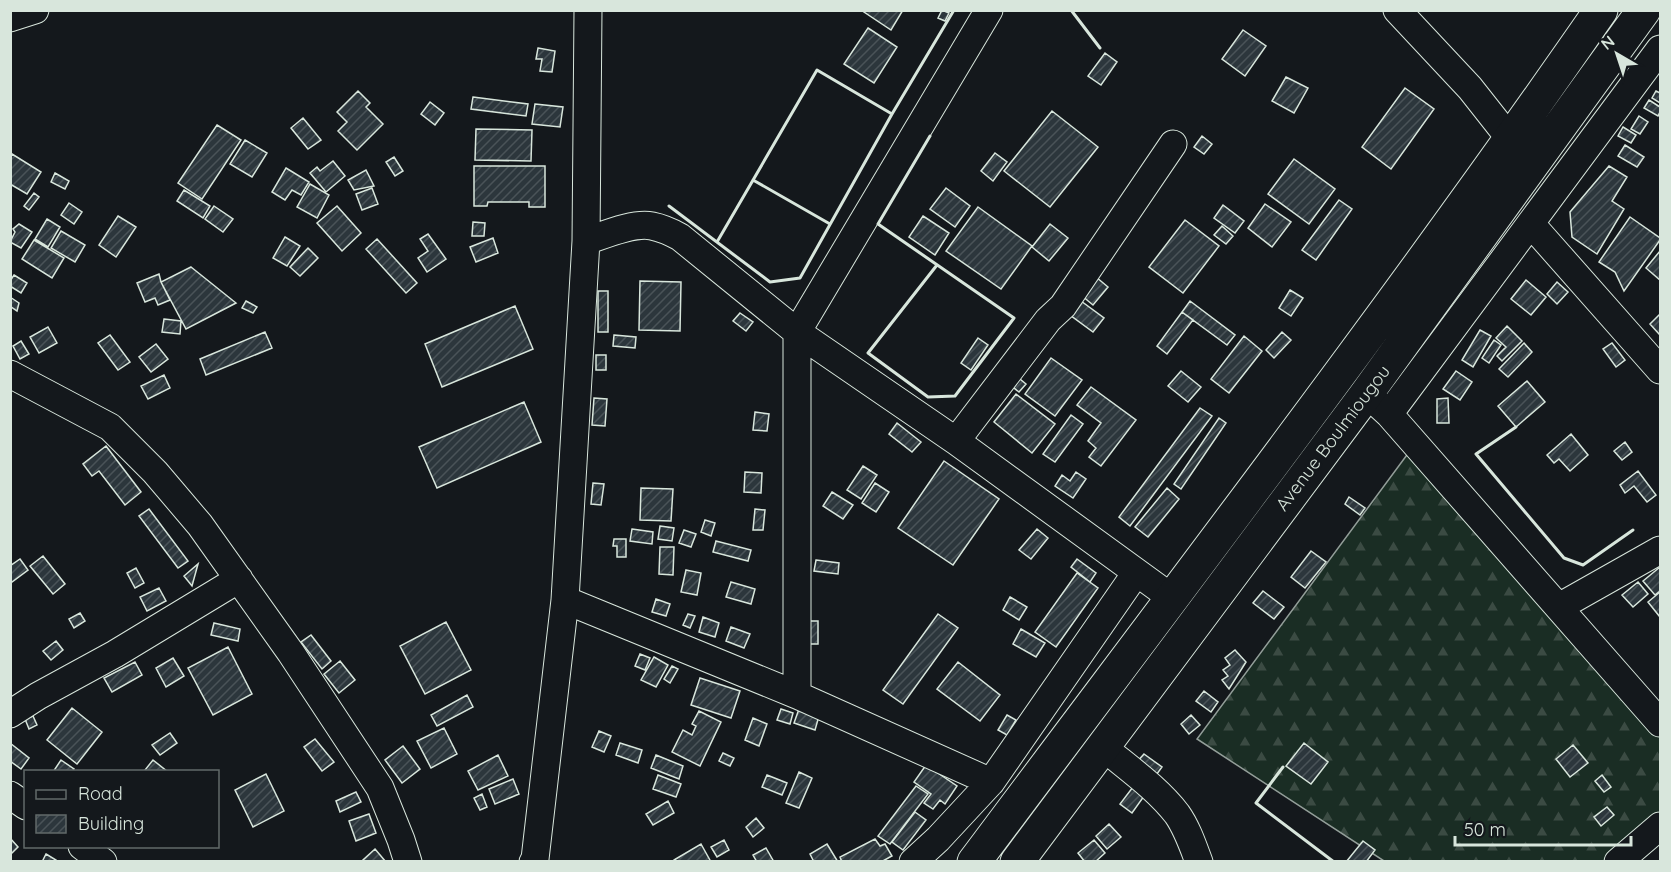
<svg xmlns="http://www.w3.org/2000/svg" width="1671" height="872" viewBox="0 0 1671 872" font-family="Quicksand,sans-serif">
	<defs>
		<pattern id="forest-firs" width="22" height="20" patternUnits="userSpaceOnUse" patternTransform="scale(1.5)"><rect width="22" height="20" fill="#1a2d24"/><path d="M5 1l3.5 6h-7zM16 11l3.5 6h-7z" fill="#3b4b43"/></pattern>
		<pattern id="building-hatch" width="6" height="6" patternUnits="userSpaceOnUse" patternTransform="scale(1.5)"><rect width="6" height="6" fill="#2c363c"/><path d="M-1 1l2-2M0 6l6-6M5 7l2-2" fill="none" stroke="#4a5358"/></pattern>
	</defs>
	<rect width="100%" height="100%" fill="#14181c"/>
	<path fill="url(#forest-firs)" stroke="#939e99" stroke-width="1.5" d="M1415 444 1660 723V821L1614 861H1384L1197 739Z"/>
	<path fill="url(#building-hatch)" stroke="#d8e6dc" stroke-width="1.5" d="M861 10H903L891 30Z
		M942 10 949 13 945 21 938 18Z
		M868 28 897 47 874 83 844 64Z
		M1243 30 1266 46 1245 76 1222 59Z
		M538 48 555 51 552 72 540 71 542 59H536Z
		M1105 53 1117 62 1101 85 1088 76Z
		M1286 77 1308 88 1294 113 1272 101Z
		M1405 88 1434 109 1391 169 1362 147Z
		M358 91 370 103 366 107 383 124 357 150 338 131 347 122 337 112Z
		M1656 91 1660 93V103L1652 98Z
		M473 97 528 104 526 116 471 109Z
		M1649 100 1660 107V112L1658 116 1644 108Z
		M430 102 444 113 435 125 421 114Z
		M535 104 563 107 560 127 532 124Z
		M1052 111 1098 147 1050 207 1004 171Z
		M1639 116 1648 122 1640 134 1631 129Z
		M303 118 321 140 308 149 291 128Z
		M217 125 241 140 202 199 178 183Z
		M1623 127 1636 135 1631 143 1618 136Z
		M476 129 532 130 531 161 475 160Z
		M1202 136 1212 144 1204 154 1194 147Z
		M245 140 267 153 252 177 230 164Z
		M1625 145 1644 157 1637 167 1618 156Z
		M995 153 1007 162 993 181 981 171Z
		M12 154 41 172 27 194 10 184V157Z
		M394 157 403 171 395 176 386 162Z
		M1294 159 1335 189 1309 224 1268 194Z
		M333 161 345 176 326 192 310 173 317 167 320 171Z
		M474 166H545V207H529V202H488L487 206H474Z
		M1609 166 1627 177 1612 201 1624 209 1597 254 1572 237 1570 212Z
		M286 168 309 182 301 195 292 190 285 200 272 192Z
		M366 170 374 186 354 190 348 180Z
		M55 173 69 181 65 189 51 182Z
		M310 184 329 195 317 218 297 207Z
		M372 188 378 204 362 210 356 194Z
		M946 188 970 206 955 227 930 209Z
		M184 190 210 206 203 218 177 201Z
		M34 193 39 197 29 210 24 206Z
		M1339 200 1352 209 1316 260 1302 250Z
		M69 203 82 212 74 224 61 215Z
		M1265 204 1291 222 1272 247 1248 228Z
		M1223 205 1244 221 1235 233 1214 218Z
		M214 206 233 219 223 232 205 219Z
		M337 206 361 233 342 251 317 223Z
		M978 207 1032 246 1001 289 946 251Z
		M118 216 136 227 116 257 99 245Z
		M923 216 949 233 935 255 909 237Z
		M1630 217 1660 238V240L1624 291 1615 272 1599 262Z
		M47 219 60 227 48 247 35 239Z
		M1185 220 1219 246 1183 293 1149 267Z
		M473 222 485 223 484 236H472Z
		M19 224 32 232 21 248 10 242 15 232 13 229Z
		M1050 224 1068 238 1049 261 1032 247Z
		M1222 226 1233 236 1226 244 1214 235Z
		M61 231 85 245 75 262 51 248Z
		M428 234 446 259 427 272 418 258 428 251 420 239Z
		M285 237 300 246 287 266 273 258Z
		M493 238 498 253 476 262 470 247Z
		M377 239 417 283 406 293 366 249Z
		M34 240 64 258 52 278 22 259Z
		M308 248 318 258 300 276 290 267Z
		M1660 251V280L1646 268Z
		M191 267 236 303 186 329 161 282Z
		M159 274 161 282 170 300 158 305 155 298 145 302 137 283Z
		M14 275 27 283 21 293 10 286V281Z
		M1096 277 1108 287 1093 305 1081 295Z
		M1526 280 1546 297 1531 315 1511 299Z
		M640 281 681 282 680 331 639 330Z
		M1557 282 1568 292 1557 304 1547 294Z
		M1290 290 1303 298 1291 316 1279 308Z
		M598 291H608V332H598Z
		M10 297 19 303 17 311 10 306Z
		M246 301 257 307 253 313 242 308Z
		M1081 301 1104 318 1093 332 1070 315Z
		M1190 301 1235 335 1227 345 1182 312Z
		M515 306 533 349 442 387 425 344Z
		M1182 312 1193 320 1167 354 1157 346Z
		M740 313 753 322 746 331 733 321Z
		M1660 314V335L1650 324Z
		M164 319 181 321 180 334 162 332Z
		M1507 326 1522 341 1502 361 1497 356 1506 347 1496 338Z
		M48 327 57 343 39 353 30 337Z
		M1480 330 1491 336 1473 367 1462 360Z
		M265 332 272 348 206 375 200 359Z
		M1282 332 1291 340 1274 358 1266 350Z
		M110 335 130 362 118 370 98 343Z
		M614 335 636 337 635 348 613 346Z
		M1244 336 1262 351 1229 393 1211 379Z
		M978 338 988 345 971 370 961 363Z
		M1494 340 1501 345 1489 363 1482 358Z
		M21 341 29 354 20 359 13 346Z
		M1524 343 1532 352 1508 377 1499 369Z
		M1612 343 1625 360 1616 367 1603 349Z
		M156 344 168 359 151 372 139 357Z
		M596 355H606V370H596Z
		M1051 358 1082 380 1055 416 1025 394Z
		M1181 371 1201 387 1188 402 1168 386Z
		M1456 371 1472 382 1460 400 1443 389Z
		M164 375 170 388 148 399 141 386Z
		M1015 375 1026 384 1019 392 1009 384Z
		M1527 381 1545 402 1516 427 1498 406Z
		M1091 387 1136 420 1101 466 1089 457 1096 448 1088 441 1101 423 1077 405Z
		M1016 394 1055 424 1032 453 994 422Z
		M594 398 607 399 605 426 592 425Z
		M1448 398 1449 423H1437V399Z
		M524 402 541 442 437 488 419 447Z
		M1200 408 1212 416 1130 526 1119 517Z
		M755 412 769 414 767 431 753 430Z
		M1071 415 1083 424 1055 462 1043 454Z
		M1219 418 1226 423 1181 489 1174 484Z
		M897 423 921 442 912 452 889 434Z
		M1571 434 1588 455 1570 471 1559 459 1554 463 1547 455Z
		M1625 442 1632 452 1622 460 1614 451Z
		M106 446 141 492 125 505 99 471 92 476 83 464Z
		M944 461 999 499 953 565 898 528Z
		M863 466 877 475 861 499 847 490Z
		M1638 471 1656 495 1647 502 1634 486 1625 493 1620 485Z
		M745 472 762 473 761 493 744 492Z
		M1076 472 1086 479 1073 498 1055 486 1062 475 1070 481Z
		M593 483 604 484 601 505 591 504Z
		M875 483 889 492 876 512 862 503Z
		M641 488 673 489 671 521 640 520Z
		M1167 488 1179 499 1148 537 1135 527Z
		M832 492 853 505 843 519 823 506Z
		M1349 497 1365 508 1360 515 1345 504Z
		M149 509 188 561 178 568 139 516Z
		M755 509 765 510 763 530H753Z
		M705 520 715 523 711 536 701 532Z
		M660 526 674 528 672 541 658 539Z
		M632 529 653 532 652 544 630 541Z
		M1037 529 1048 538 1031 559 1019 550Z
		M684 530 696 534 691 547 679 543Z
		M614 539H626V557H617V546H613Z
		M716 541 751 550 748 561 713 552Z
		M660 547H674L673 575 659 574Z
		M1311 551 1326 562 1305 588 1291 577Z
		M43 556 65 584 53 594 30 566Z
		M20 559 28 570 12 582 10 580V566Z
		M1077 559 1096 573 1090 582 1071 567Z
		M816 560 839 563 838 574 814 571Z
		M198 564 192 586 184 576Z
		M1660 567V591L1655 595 1643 581Z
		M136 568 144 583 135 588 127 573Z
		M686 570 701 573 697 595 681 592Z
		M1077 573 1098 588 1056 647 1035 632Z
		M731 582 755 589 751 604 726 597Z
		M1638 582 1648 594 1633 607 1622 595Z
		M159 588 166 601 147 611 140 597Z
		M1263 591 1284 607 1274 619 1253 603Z
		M1660 592V617L1648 602Z
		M1010 597 1027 607 1019 620 1003 610Z
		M656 599 670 604 666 616 652 612Z
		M80 613 85 621 74 628 69 619Z
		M688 614 695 616 690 628 683 625Z
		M938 614 958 628 903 704 883 690Z
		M703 617 719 623 715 637 699 632Z
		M806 621H818V644H807Z
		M446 622 471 670 425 694 400 646Z
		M214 623 240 629 238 641 211 635Z
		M731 627 750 634 744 648 726 641Z
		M1021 629 1045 643 1036 657 1013 644Z
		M311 635 331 661 322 669 301 642Z
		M56 641 63 650 51 660 43 651Z
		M228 647 252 694 213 715 188 668Z
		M1235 650 1246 662 1229 689 1222 680 1228 676 1223 670 1230 665 1225 658Z
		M640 654 650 658 645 670 635 666Z
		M654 657 668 665 656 687 641 680Z
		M173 658 184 676 166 687 156 668Z
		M340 661 355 680 339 693 324 674Z
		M135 662 142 675 112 692 104 678Z
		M958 662 1000 695 980 721 937 689Z
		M672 666 678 669 670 683 664 679Z
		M700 678 740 691 731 718 691 705Z
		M1204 691 1218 702 1211 712 1196 701Z
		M467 695 473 707 437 726 431 715Z
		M72 708 102 732 77 764 47 740Z
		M781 709 793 713 790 724 777 720Z
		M799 709 819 716 815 730 794 723Z
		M699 711 721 722 700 766 672 752 683 730 692 735 696 726 692 724Z
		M1007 715 1016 720 1007 735 998 730Z
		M1191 715 1200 725 1189 734 1181 724Z
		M33 716 37 725 29 729 25 719Z
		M753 718 767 724 759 746 745 740Z
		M444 728 457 754 431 768 417 741Z
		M599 731 611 736 604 752 592 747Z
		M170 733 177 743 160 755 152 745Z
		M315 739 334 762 322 771 304 747Z
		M10 743 29 758 21 769 10 761Z
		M620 743 642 750 638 763 616 755Z
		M1304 743 1328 762 1311 784 1286 766Z
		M1573 745 1588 763 1570 777 1556 759Z
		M403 746 420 769 402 783 385 760Z
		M723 753 734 758 730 766 719 761Z
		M1144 754 1162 767 1154 778 1135 764Z
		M498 755 508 776 478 790 468 771Z
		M656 755 683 766 679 779 651 768Z
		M61 760 74 769 72 772H53Z
		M153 760 168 772H146L145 770Z
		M926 765 957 786 945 804 940 800 933 809 924 803 931 794 914 782Z
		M799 772 812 778 799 808 786 803Z
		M266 774 284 811 253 827 235 790Z
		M658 775 681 784 676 797 653 789Z
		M767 775 787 783 782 795 762 787Z
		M1602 775 1611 787 1604 792 1595 781Z
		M513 779 519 794 495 804 489 789Z
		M1136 783 1147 792 1132 813 1120 804Z
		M916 786 928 794 890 844 878 836Z
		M356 792 361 802 340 812 336 801Z
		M482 794 487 807 480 810 474 798Z
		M668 801 674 813 653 825 646 814Z
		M1607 807 1614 815 1601 826 1594 817Z
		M915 812 926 820 903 850 892 842Z
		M369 814 376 833 356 841 349 821Z
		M756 818 764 828 753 837 746 827Z
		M1109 824 1121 837 1107 849 1096 836Z
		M10 838 18 847 12 853 10 851Z
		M875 839 880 846 885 844 892 856 881 862H842L840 857Z
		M724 840 729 850 717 857 711 847Z
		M1094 840 1105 853 1095 862H1085L1078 853Z
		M1363 841 1375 850 1366 862H1346Z
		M701 844 711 862H674V860Z
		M827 844 838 862H814L810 854Z
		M766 848 774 862H757L753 855Z
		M375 849 386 862H364L363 860Z
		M46 854 56 860 55 862H42Z"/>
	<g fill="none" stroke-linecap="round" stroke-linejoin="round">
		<defs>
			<path id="minor" d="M1397 10 1470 88 1511 140
				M10 18 35 10
				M1531 224 1660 370
				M586 241C604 235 634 222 652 226 662 228 671 232 680 237L797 332 956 441 1172 598
				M10 374 110 427 155 472 200 525 291 653 380 788 401 840 408 862
				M1377 403 1389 414 1660 723
				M1389 414 1660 49
				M956 441 1048 320 1063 306 1173 144
				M565 600 797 695 991 782
				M1559 607 1660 550
				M797 695V332L989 10
				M10 714 38 696 115 654 239 579
				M1103 747C1128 768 1157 788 1177 814 1187 828 1193 846 1199 862
				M10 795 26 806
				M82 846 103 862
				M533 862 535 859 565 600 586 241 588 10
				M913 862 938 839 991 782 1136 573
				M1618 862 1660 826"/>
			<path id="highway" d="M974 862C1185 580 1400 300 1601 10
				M1017 862 1367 393 1644 10"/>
		</defs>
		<use href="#minor" stroke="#d8e6dc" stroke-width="29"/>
		<use href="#highway" stroke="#d8e6dc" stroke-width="35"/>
		<use href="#minor" stroke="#14181c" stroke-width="27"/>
		<use href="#highway" stroke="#14181c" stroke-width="33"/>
		<path stroke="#d8e6dc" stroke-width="3" d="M1071 10 1100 48
			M892 114 954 10
			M930 136 878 224 1014 318 955 396 928 397 868 353 937 265
			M753 180 830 224
			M669 206 770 282 800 278 892 114 817 70 717 242
			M1516 427 1476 454 1564 558 1583 565 1633 530
			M1283 767 1256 803 1334 862"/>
	</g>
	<g text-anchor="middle" stroke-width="4.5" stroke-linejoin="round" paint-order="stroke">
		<g font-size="18" fill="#d8e6dc" stroke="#14181c">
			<text transform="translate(1333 438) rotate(-53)" y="6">Avenue Boulmiougou</text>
		</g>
	</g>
	<rect width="1671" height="872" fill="none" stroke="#d8e6dc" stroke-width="24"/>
	<rect x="24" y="770" width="195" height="78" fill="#14181c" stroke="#626a69" stroke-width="1.5"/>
	<rect x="36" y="790" width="30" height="9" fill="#14181c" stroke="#626a69" stroke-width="1.5"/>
	<text x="78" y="800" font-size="18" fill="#d8e6dc">Road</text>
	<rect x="36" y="815" width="30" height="18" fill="url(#building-hatch)" stroke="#626a69" stroke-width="1.5"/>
	<text x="78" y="830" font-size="18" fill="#d8e6dc">Building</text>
	<g transform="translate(1617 54) rotate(321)" stroke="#14181c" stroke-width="4.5" paint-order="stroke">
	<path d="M0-4.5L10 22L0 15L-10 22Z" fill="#d8e6dc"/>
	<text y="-9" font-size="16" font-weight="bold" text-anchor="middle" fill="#d8e6dc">N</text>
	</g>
	<path d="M1455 836v9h176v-9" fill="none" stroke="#d8e6dc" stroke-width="3"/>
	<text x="1464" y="836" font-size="18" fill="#d8e6dc" stroke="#14181c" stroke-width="4.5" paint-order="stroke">50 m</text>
</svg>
